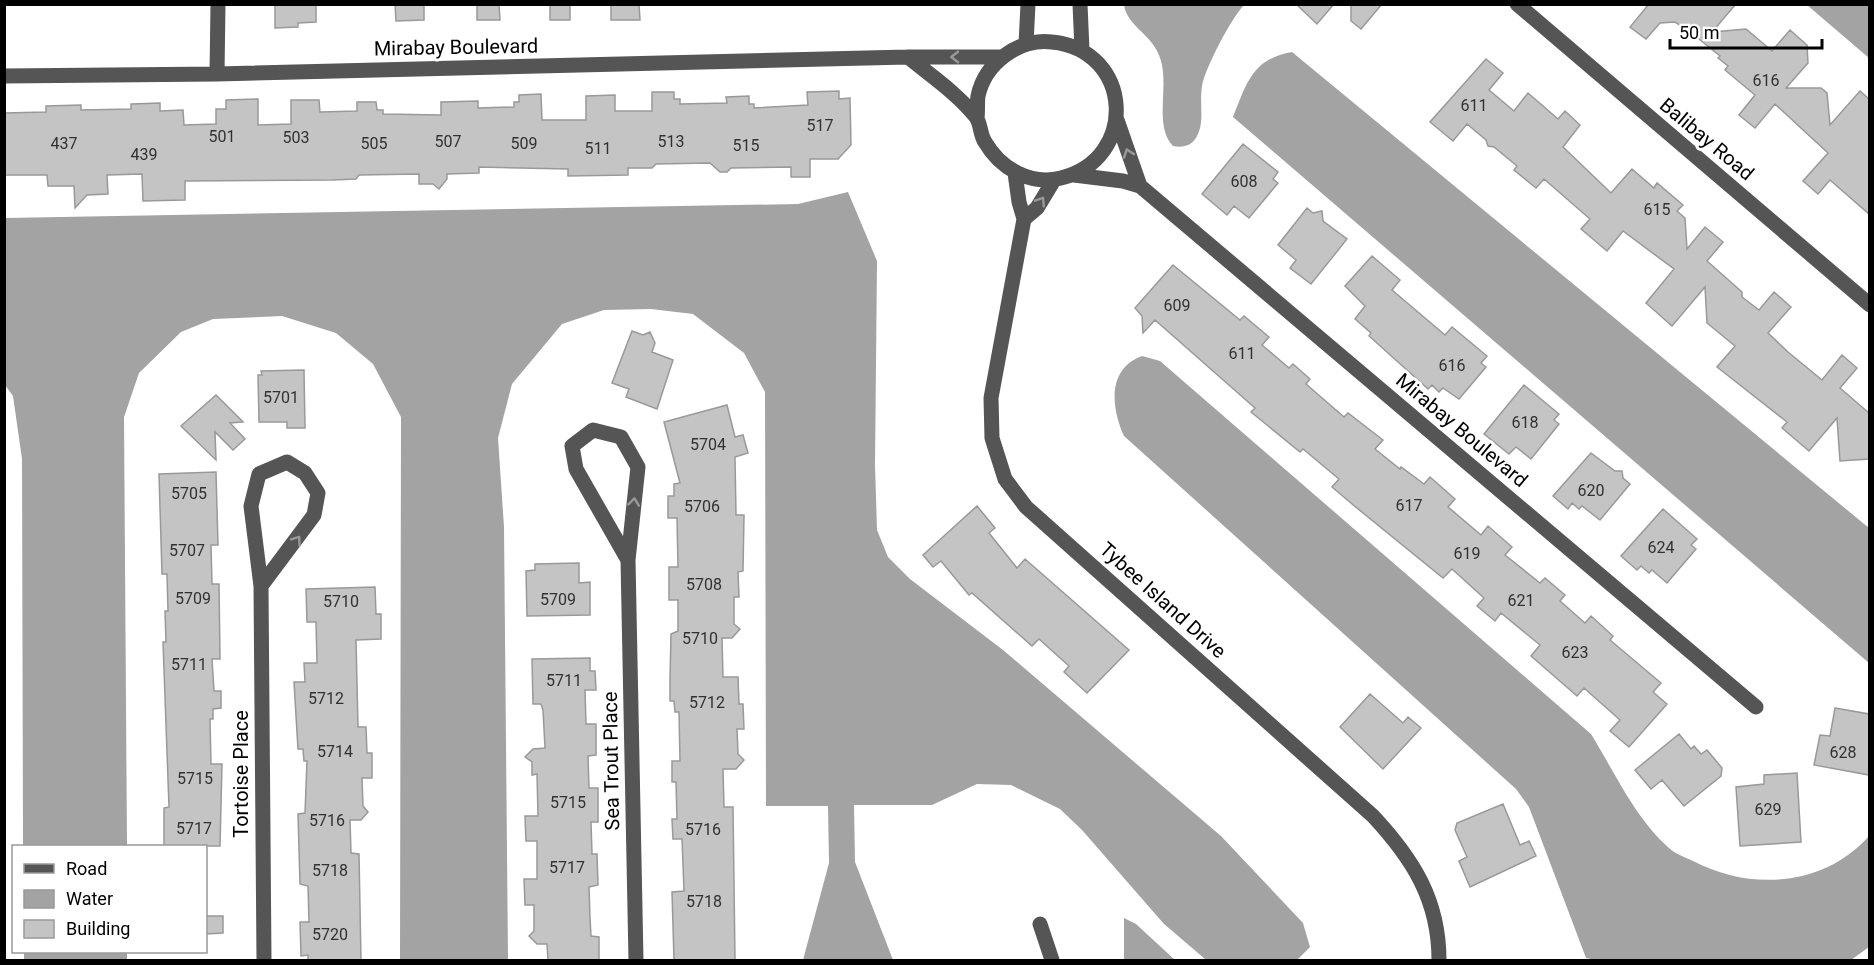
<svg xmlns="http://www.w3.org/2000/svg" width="1874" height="965" viewBox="0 0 1874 965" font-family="Roboto,sans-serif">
	<rect width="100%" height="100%" fill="#fff"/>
	<path fill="#a3a3a3" d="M1124 5H1244C1232 17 1205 68 1202 86 1199 103 1205 121 1197 136 1192 146 1183 148 1173 146 1152 124 1172 81 1158 53 1150 34 1127 25 1124 5Z
		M1807 5H1869V58Z
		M1292 52 1869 528V663L1233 117C1247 83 1252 59 1292 52Z
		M848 192 877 261 875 465 877 530 888 557 910 579 1003 650 1221 836 1303 923 1310 947 1297 960 1205 959 1164 924 1082 830 1060 809 1011 785 977 784 932 805H854L855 862 893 960H803L829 863 828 806H766L765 392 744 353 693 314 651 309 604 310 562 324 512 384 498 438 504 527 508 960H400L401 417 373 364 336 333 282 316 213 319 181 332 139 373 124 417 127 846H23L22 459 13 396 5 385V218L798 204Z
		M1142 356 1160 361 1591 734C1614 771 1635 818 1669 848 1675 854 1685 857 1693 861 1750 891 1824 887 1869 836V947L1851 960H1596L1586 958 1529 807 1516 789 1124 436C1111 407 1107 369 1142 356Z
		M1124 918 1136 924 1175 960H1124Z
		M24 952H127V960H24Z"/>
	<path fill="#c4c4c4" stroke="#999" stroke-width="1.5" d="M275 4H316V22L298 23V27L275 28Z
		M395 4H424V20L396 21Z
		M477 4H499L500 20H477Z
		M550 4H570V20H550Z
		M611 4H639L640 20H611Z
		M1296 4H1334L1317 24Z
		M1351 4H1382L1361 29 1351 21Z
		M1649 4H1736L1712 32 1746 29 1772 51 1790 30 1807 45 1808 63 1786 88H1821L1827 93 1830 125 1860 91 1869 99V214L1830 180 1818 194 1803 181 1828 153 1775 104 1755 128 1739 115 1755 95 1725 70 1728 66 1718 58 1720 56 1689 31 1675 22 1660 23 1646 39 1630 27Z
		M1486 59 1503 73 1489 90 1514 111 1528 93 1558 119 1565 111 1580 125 1563 147 1611 193 1632 169 1654 188 1657 183 1683 205 1677 211 1685 218 1687 249 1705 227 1723 242 1707 261 1742 292V297L1759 310 1774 292 1791 307 1768 333 1788 352 1822 380 1842 355 1857 368 1840 388 1869 413V459L1840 461 1837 418 1809 451 1782 428 1787 422 1717 367 1735 346 1707 323 1705 287 1672 326 1646 303 1674 269 1623 231 1607 251 1581 229 1590 219 1544 179 1536 188 1514 170 1517 166 1494 147 1488 146 1486 140 1467 124 1453 141 1430 122Z
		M839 91V99L850 98 851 145 838 159H810V177H791V167L731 168 727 172H720L710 163 656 164 652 168H628V175L568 176V169L479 167V173L447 174V179L439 189 433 184H419V174L359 175 356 179 333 180 185 181V200L143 201 142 174 107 175 108 194 87 195 75 208 74 186H48L47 175H4V113L46 112V106L81 105V110L131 109V104L160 103V111L183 110 184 125 216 124V109H226V100L258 99V125L291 124V100H319L320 112 357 111V102H376L377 110H383V114L441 115V102L478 101V108L514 107V102H519V95L541 94 542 120H586V96L615 95V111H652V92H674V99H680V104L727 103 726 97 749 96V104H754V108L808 105 807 92Z
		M1243 144 1278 172 1273 179 1278 183 1249 218 1234 206 1227 215 1202 194Z
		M1307 208 1313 213 1322 211 1323 221 1347 239 1311 284 1290 268 1296 260 1278 245Z
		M1372 256 1400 280 1392 290 1445 335 1452 327 1487 356 1481 363 1486 367 1459 399 1443 388 1439 392 1432 385 1428 389 1369 336 1371 333 1355 319 1365 306 1345 286Z
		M1173 265 1240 320 1244 316 1269 337 1262 345 1289 368 1293 364 1310 379 1306 384 1344 417 1348 413 1383 440 1375 449 1400 469 1401 467 1424 484 1430 477 1455 499 1448 507 1481 535 1488 526 1512 547 1505 555 1540 583 1545 578 1565 595 1560 601 1585 623 1591 616 1613 636 1610 640 1661 683 1653 692 1667 704 1629 747 1610 731 1620 720 1584 688 1577 696 1531 656 1540 645 1501 613 1495 621 1477 606 1484 598 1452 569 1443 578 1352 504 1332 487 1339 479 1303 449 1300 452 1251 412 1255 408 1155 320 1143 333 1142 316 1135 308Z
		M632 331 643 335 650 332 655 343 652 352 673 360 657 409 626 397 629 389 612 383Z
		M304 370 305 428H287V422H259L258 375H262L261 371Z
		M1524 385 1559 414 1554 420 1559 424 1531 459 1516 447 1509 454 1484 434Z
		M216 395 243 422 230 423 245 439 233 450 215 432 216 460 181 426Z
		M727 405 735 437 743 435 748 453 735 457 736 515H744L743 571 738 572 739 597H734V624L740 629 732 638H722L723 677H738L739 704H743L744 729H737L738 754 744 760 736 769H723L724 807H733L735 960H674L672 892 684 891 682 839H673L672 819H677L676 782H672V761H680L679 712H675L674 701H670V679L671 634 678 631V600H669V567H678L677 518H668V496H674V484L680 483 664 422Z
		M1591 453 1615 471H1622L1623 478 1630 484 1600 520 1582 506 1579 509 1572 503 1568 509 1553 496Z
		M216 472 218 545H211L212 584H219L220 659H212L214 691H221V708L213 709V719H210L211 764H222L220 846H164V808L169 807 163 642H166L165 611H168L167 574H162L159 474Z
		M977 506 995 528 989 533 1017 568 1025 559 1129 650 1087 693 1064 672 1069 666 1039 639 1032 646 972 593 969 595 941 561 933 567 923 555Z
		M1663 509 1697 539 1691 545 1696 549 1667 583 1652 570 1649 573 1641 566 1637 570 1621 556Z
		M579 563V583L590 582V615L527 616 526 571 535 570V564Z
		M375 587 376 614H381V639L356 640 358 727H366L367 753H372V778H362L363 806 368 812 361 820H350L351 853 359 854 361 960H308V955L301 956 300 922H309L308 886 300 884 298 814 305 813 307 761H304L303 749H298L294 682H305L304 663H317L316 622H307L306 589Z
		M590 658V671H595L596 690H585L586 724H596V755L588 756 589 788H598V822H591L592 854H597L598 885 589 887 590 918 591 936 599 937V960H548L547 944H537L529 936 534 931V905H525L524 879H537V841H526L525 816H538L537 774 532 775V762L525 757 533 749 545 748 543 710 541 704H533L532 659Z
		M1370 694 1403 723 1408 717 1421 728 1383 769 1340 727Z
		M1835 708 1869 714V775L1814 765 1820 735 1830 736Z
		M1679 734 1691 749 1694 746 1701 754 1707 750 1722 768 1721 776 1684 806 1662 780 1651 789 1635 770Z
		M1797 773 1801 842 1740 846 1736 787 1764 784V775Z
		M1503 804 1520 845 1529 841 1536 856 1470 887 1459 861 1467 857 1455 830 1457 823Z
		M206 916H223V933L206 934Z"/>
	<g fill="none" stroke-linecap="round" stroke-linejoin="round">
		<path stroke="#555" stroke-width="15" d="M1080 4 1082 50
			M1517 4 1870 305
			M1026 44 1028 4
			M908 57C930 75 958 94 976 117 981 124 980 135 985 142 1000 168 1030 186 1061 178 1139 159 1133 50 1052 42 1019 38 985 63 978 96 977 103 978 111 977 118
			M217 74 218 4
			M4 76 217 74 908 57H1002
			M1117 120 1140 186
			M1015 173 1019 202 1024 219 991 398 992 438 1005 479 1026 507 1373 816C1413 859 1439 900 1439 960
			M1074 175 1123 181 1140 186 1756 707
			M1024 219 1037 208 1054 180
			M628 560 576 469 572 446 593 430 621 437 638 467 628 560 636 960
			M261 586 314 515 318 493 305 473 287 462 259 474 251 506 261 586 264 960
			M1040 924 1052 960"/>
	</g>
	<defs><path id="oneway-chevron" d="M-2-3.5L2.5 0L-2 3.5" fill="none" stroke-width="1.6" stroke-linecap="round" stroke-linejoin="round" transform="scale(1.5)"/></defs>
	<g stroke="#999">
		<use href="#oneway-chevron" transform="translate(955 57) rotate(-180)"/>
		<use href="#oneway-chevron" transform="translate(1128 153) rotate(-109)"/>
		<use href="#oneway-chevron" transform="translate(1041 201) rotate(-57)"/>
		<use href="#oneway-chevron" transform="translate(634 502) rotate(-83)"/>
		<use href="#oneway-chevron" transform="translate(297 540) rotate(-54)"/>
	</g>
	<g text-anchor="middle" stroke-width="6" stroke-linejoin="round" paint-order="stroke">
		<g font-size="16" fill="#313131">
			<text x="1766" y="86">616</text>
			<text x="1474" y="111">611</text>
			<text x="820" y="131">517</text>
			<text x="222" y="142">501</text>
			<text x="296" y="143">503</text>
			<text x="448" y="147">507</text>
			<text x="671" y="147">513</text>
			<text x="64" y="149">437</text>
			<text x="374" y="149">505</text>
			<text x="524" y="149">509</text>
			<text x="746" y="151">515</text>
			<text x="598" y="154">511</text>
			<text x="144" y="160">439</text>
			<text x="1244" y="187">608</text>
			<text x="1657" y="215">615</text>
			<text x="1177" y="311">609</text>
			<text x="1242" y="359">611</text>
			<text x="1452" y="371">616</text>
			<text x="281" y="403">5701</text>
			<text x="1525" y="428">618</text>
			<text x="708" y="450">5704</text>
			<text x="1591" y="496">620</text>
			<text x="189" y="499">5705</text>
			<text x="1409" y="511">617</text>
			<text x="702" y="512">5706</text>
			<text x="1661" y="553">624</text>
			<text x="187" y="556">5707</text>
			<text x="1467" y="559">619</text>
			<text x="704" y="590">5708</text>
			<text x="193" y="604">5709</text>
			<text x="558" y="605">5709</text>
			<text x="1521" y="606">621</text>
			<text x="341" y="607">5710</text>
			<text x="700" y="644">5710</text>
			<text x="1575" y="658">623</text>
			<text x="189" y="670">5711</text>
			<text x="564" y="686">5711</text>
			<text x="326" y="704">5712</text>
			<text x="707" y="708">5712</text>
			<text x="335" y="757">5714</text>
			<text x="1843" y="758">628</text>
			<text x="195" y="784">5715</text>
			<text x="568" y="808">5715</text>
			<text x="1768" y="815">629</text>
			<text x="327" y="826">5716</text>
			<text x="194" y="834">5717</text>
			<text x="703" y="835">5716</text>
			<text x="567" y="873">5717</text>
			<text x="330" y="876">5718</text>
			<text x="704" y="907">5718</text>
			<text x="330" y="940">5720</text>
		</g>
		<g font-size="20" fill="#000" stroke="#fff">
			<text transform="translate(456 47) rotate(-1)" y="7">Mirabay Boulevard</text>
			<text transform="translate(1707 139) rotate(40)" y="7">Balibay Road</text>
			<text transform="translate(1462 430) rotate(40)" y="7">Mirabay Boulevard</text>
			<text transform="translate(1163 600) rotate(42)" y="7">Tybee Island Drive</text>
			<text transform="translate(611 761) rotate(-91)" y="7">Sea Trout Place</text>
			<text transform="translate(241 774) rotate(-90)" y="7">Tortoise Place</text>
		</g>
	</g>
	<rect width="1874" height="965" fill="none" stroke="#000000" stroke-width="12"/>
	<rect x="12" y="845" width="195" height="108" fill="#ffffff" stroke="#999999" stroke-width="1.5"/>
	<rect x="24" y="864" width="30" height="9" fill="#555555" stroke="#999999" stroke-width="1.5"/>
	<text x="66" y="875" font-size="18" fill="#000000">Road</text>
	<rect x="24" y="890" width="30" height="18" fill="#a3a3a3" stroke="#999999" stroke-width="1.5"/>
	<text x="66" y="905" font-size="18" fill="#000000">Water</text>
	<rect x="24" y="920" width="30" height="18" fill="#c4c4c4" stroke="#999999" stroke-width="1.5"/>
	<text x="66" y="935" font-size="18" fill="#000000">Building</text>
	<path d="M1670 39v9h152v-9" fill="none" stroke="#000000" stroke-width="3"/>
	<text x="1679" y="39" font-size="18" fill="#000000" stroke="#ffffff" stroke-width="4.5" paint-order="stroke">50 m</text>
</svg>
